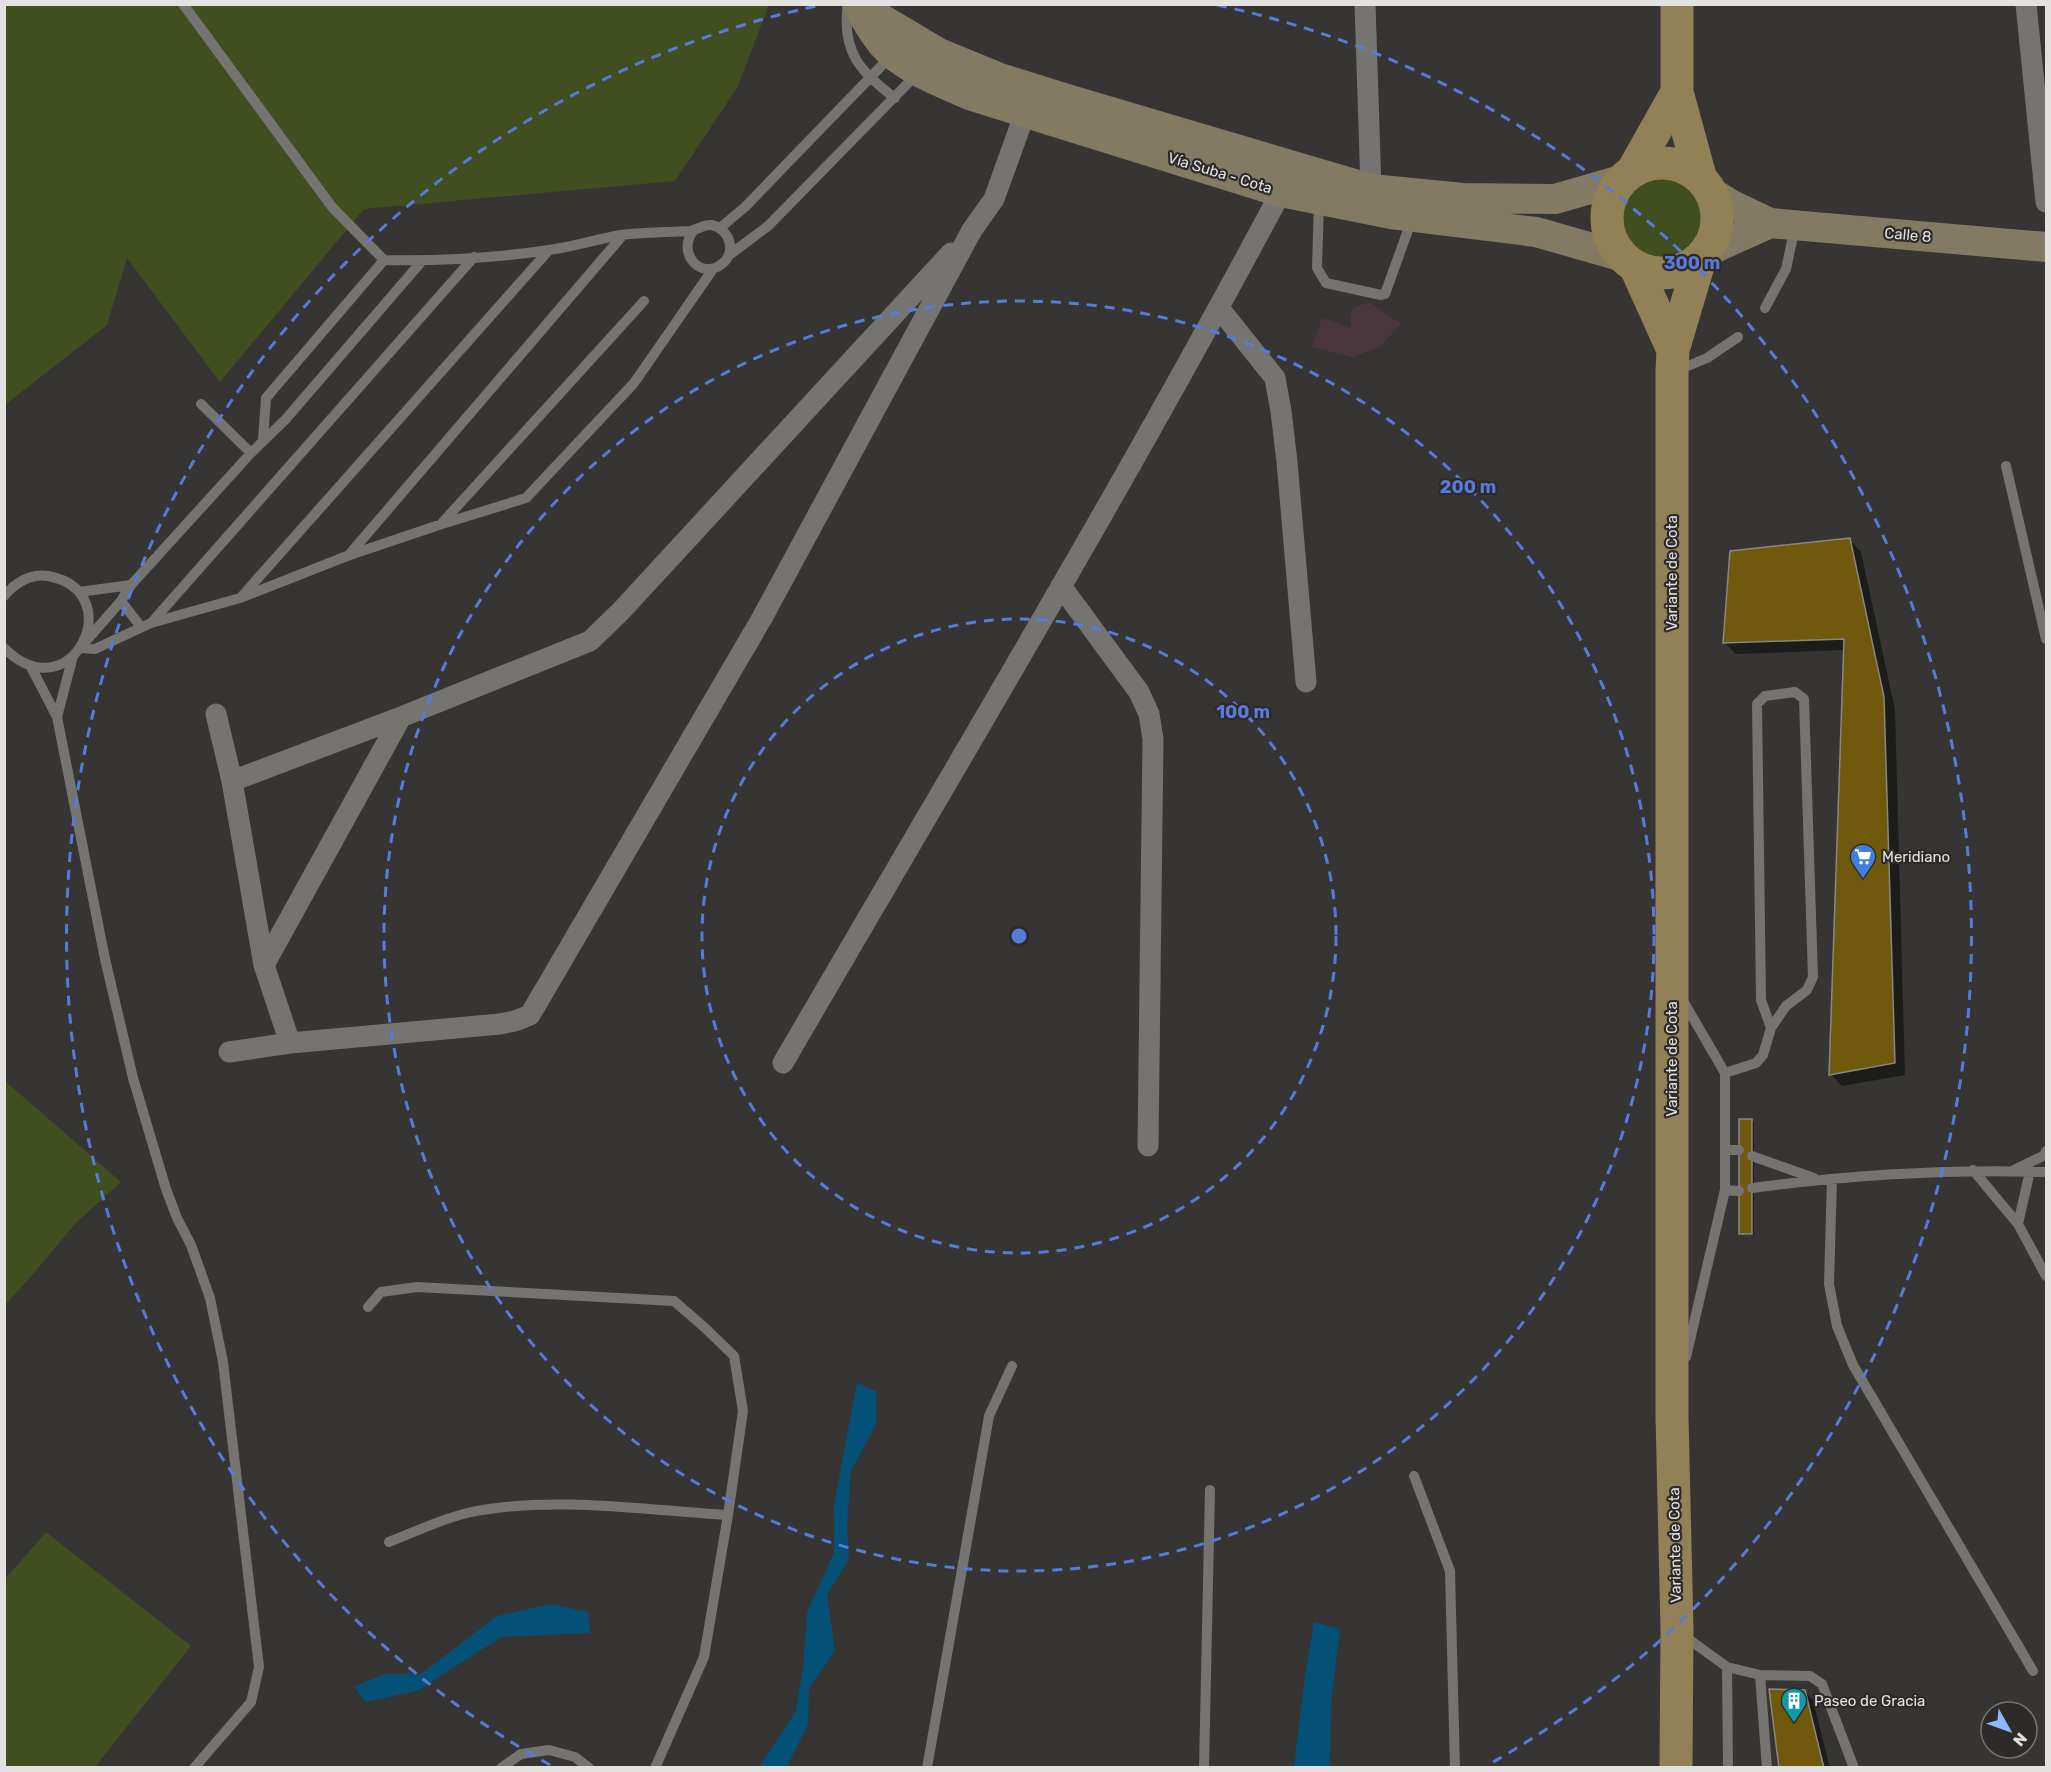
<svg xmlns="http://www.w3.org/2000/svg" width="2051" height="1772" viewBox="0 0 2051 1772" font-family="Rubik,sans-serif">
	<rect width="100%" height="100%" fill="#363533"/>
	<path fill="#4a373e" d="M1369 302 1401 324 1380 347 1352 357 1312 347 1322 318 1351 328V309Z"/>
	<path fill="#414e20" d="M5 5H769L737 88 675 181 364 209 220 382 127 258 107 325 5 405Z
		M1614 217a47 47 0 1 1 94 0a47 47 0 1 1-94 0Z
		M5 1081 121 1182 76 1223 27 1281 5 1305Z
		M46 1532 191 1646 95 1767H5V1579Z"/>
	<path fill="#045178" d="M857 1383 876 1391V1424L851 1471 847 1525 849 1558 827 1595 835 1651 809 1688 808 1724 788 1764 789 1767H759L796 1711 803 1669 807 1612 834 1553V1505Z
		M551 1604 588 1612 590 1633 501 1637 419 1690 366 1702 354 1687 384 1674H421L497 1616Z
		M1314 1622 1340 1629 1331 1704 1330 1767H1294L1305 1677Z"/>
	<path fill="#0007" d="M1850 540 1861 552 1895 710 1905 1075 1842 1086 1831 1074 1845 650 1736 654 1725 643Z
		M1751 1121 1754 1123V1235H1743L1740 1233Z
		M1805 1692 1813 1700 1830 1768H1780Z"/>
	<path fill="#70590c" stroke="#888784" stroke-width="1.5" d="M1850 538 1884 697 1895 1063 1829 1075 1844 639 1723 643 1730 551Z
		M1739 1119H1752V1234H1739Z
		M1769 1689 1805 1690 1824 1768H1779Z"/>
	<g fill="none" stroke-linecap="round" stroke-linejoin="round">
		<path stroke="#757471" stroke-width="10" d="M183 4 332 207 384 260C439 261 495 258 549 250 573 247 597 239 621 235 643 232 667 232 690 231 698 230 703 224 711 225 729 228 737 251 723 263 702 282 675 253 694 230
			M848 4C841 51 860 72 895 98
			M1319 201 1317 268 1326 283 1381 295 1385 294 1412 219
			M720 228 745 207 892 55
			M728 256 768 226 917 74
			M1765 308 1786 269 1795 227
			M1676 371 1707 358 1738 337
			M201 404 251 453
			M263 440 266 398 384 260
			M2006 466 2046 639
			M442 523 644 301
			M348 556 623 235
			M79 592 131 585
			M243 595 549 250
			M4 596C15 583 31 573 48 576 131 591 72 715 4 648
			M121 601 141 627
			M152 622 474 257
			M80 648 95 649 151 623 240 598 347 556 442 524 526 498 634 383 713 269
			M80 648 121 601 131 585 251 453 285 420 422 261
			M31 667 57 717 105 959 133 1078 166 1189 177 1218 191 1245 210 1298 223 1362 259 1667 251 1702 194 1768
			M57 717 73 656
			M1682 999 1725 1073V1190L1686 1357
			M1725 1073 1756 1063 1763 1055 1771 1028 1786 1006 1807 990 1813 977 1804 699 1795 692 1765 696 1757 704 1761 1000 1771 1028
			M1725 1150H1739
			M1752 1156 1814 1178
			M1973 1170 2018 1224 2046 1276
			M2014 1170 2045 1155 2046 1151
			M1832 1179 1829 1284 1837 1326 1853 1365 2033 1671
			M1752 1188C1849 1175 1948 1169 2046 1172
			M1725 1190 1739 1191
			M2018 1224 2030 1171
			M368 1307 381 1292 417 1287 674 1301 704 1327 734 1356 743 1411 728 1515 704 1657 655 1768
			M1414 1476 1450 1571 1455 1768
			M389 1542C415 1532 441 1519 467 1513 549 1495 645 1510 728 1515
			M1683 1635 1727 1667 1760 1675 1810 1676 1822 1684 1854 1768
			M1727 1667 1728 1768
			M1760 1675 1767 1768
			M501 1768 521 1754 549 1750 575 1757 589 1768
			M927 1768 989 1416 1012 1366
			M1204 1768 1210 1490"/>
		<path stroke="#757471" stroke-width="21" d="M1365 4 1371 189
			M2026 4 2046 202
			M1219 308 1275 378 1281 411 1287 462 1306 682
			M1061 586 1139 692 1149 714 1153 739 1148 1146
			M216 714 232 781 264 965 290 1043
			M232 781 401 717 590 641 621 611 951 253
			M264 965 401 717
			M229 1052 290 1043 500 1024 515 1021 530 1015 762 618 972 230 994 199 1029 102
			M783 1063C951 774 1124 487 1281 192"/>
		<path stroke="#837a64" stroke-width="30" d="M857 4C867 22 877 41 892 54 915 73 945 84 972 96L1281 192 1391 214 1536 232 1620 256
			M865 9 937 52 1000 78 1064 98 1371 189 1463 198 1555 199 1621 180
			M1711 192 1730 204 1770 223 2046 247
			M1706 252 1770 223"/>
		<path stroke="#928057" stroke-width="33" d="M1677 4V92L1700 176
			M1607 218a55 55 0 1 1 110 0a55 55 0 1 1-110 0Z
			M1632 172 1677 92
			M1636 268 1673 350
			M1676 1768 1677 1630 1672 1416V372L1673 350 1700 259"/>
	</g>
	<g fill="none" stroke="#587ada" stroke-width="3" stroke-dasharray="10 8">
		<circle cx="1019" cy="936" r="317"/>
		<circle cx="1019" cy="936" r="635"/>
		<path d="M550 1765A952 952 0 0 1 821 5M1217 5A952 952 0 0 1 1488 1765"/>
	</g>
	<defs>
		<symbol id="supermarket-pin" viewBox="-11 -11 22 30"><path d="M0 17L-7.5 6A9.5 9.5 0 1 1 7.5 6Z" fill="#3f7fe0" stroke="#2c2b29"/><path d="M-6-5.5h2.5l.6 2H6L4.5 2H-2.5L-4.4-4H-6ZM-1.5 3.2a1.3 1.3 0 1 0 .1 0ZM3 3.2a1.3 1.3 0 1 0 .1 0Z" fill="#fff"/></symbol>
		<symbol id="building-pin" viewBox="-11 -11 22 30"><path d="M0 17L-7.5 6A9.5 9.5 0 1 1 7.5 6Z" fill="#0f9aa8" stroke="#2c2b29"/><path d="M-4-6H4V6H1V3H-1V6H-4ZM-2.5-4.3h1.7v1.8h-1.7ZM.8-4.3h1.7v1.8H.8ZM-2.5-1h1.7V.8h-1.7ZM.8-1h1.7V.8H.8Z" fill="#fff"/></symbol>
	</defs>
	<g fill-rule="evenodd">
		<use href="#supermarket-pin" x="1848" y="842" width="30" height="40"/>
		<use href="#building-pin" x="1779" y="1686" width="30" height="40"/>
	</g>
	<g text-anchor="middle" stroke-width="4.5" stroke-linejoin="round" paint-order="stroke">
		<g font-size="15" fill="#e3e2e0" stroke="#2c2b29">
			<text transform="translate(1220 173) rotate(17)" y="5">Vía Suba - Cota</text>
			<text transform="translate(1908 235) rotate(5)" y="5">Calle 8</text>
			<text transform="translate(1672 573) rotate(-90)" y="5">Variante de Cota</text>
			<text transform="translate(1672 1059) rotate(-90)" y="5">Variante de Cota</text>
			<text transform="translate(1675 1545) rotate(-91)" y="5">Variante de Cota</text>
		</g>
		<g font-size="15" fill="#e3e2e0" stroke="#2c2b29" text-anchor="start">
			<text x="1882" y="862">Meridiano</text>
			<text x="1814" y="1706">Paseo de Gracia</text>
		</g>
	</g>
	<circle cx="1019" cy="936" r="9" fill="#587ada" stroke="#2c2b29" stroke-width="3"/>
	<g font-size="18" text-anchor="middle" font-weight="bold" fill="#587ada" stroke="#2c2b29" stroke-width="4.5" stroke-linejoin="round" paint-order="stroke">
		<text x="1692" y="269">300 m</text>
		<text x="1468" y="493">200 m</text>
		<text x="1243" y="718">100 m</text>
	</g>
	<rect width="2051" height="1772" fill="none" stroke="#e3e2e0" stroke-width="12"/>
	<g transform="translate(2009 1730) rotate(130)"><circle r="28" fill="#2c2b29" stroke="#757472" stroke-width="1.5"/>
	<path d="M0-4.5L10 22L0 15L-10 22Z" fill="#8cb9fc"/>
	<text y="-9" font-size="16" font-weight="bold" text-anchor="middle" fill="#e3e2e0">N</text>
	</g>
</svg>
